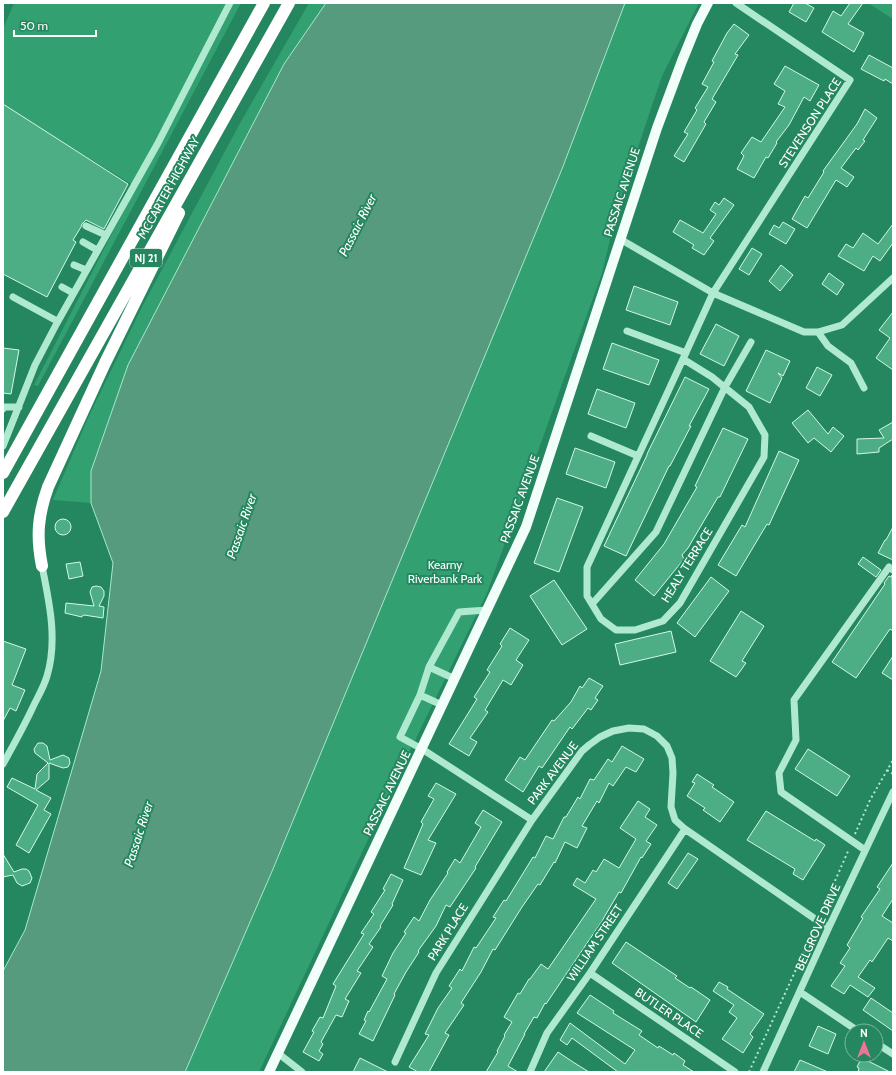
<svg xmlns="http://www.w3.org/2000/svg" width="896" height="1075" viewBox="0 0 896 1075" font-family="Cabin,sans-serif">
	<rect width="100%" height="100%" fill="#24875f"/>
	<path fill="#32a071" d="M14 3H241L38 386 34 385 136 187 3 105V29Z
		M309 3H326L284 64 128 365 91 471V503L53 500 88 418 142 307 239 125Z
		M625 3H699L662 76 618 207 602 273 487 593 402 767 259 1072H185L273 869 562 169Z
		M868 3H893V19Z"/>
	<path fill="#579b7f" stroke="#a3eacb" d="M326 3H625L562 169 273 869 185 1072H3V971L25 930 101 671 113 563 91 503V471L128 365 284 64Z"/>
	<path fill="#4dae86" stroke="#d3f7e8" d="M794 3H805L814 8 806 22 789 12Z
		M850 3H863L848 24 864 33 854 52 822 32 833 11 841 16Z
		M734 24 749 35 735 54 738 55 712 99 716 102 704 122 706 124 684 162 674 156 688 134 684 132 697 110 695 108 708 87 702 84 714 62 712 61 727 33Z
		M869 55 893 68V84L885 79 884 81 861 69Z
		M785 66 819 85 810 101 804 97 789 125 776 142 777 143 768 158 766 157 754 178 737 169 744 156 741 153 752 137 761 142 785 107 778 104 785 91 774 84Z
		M3 104 128 184 104 229 86 220 82 224 81 227 73 240 76 242 47 297 3 274Z
		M865 109 877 118 863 140 865 141 858 150 856 148 841 168 854 177 847 187 836 180 807 228 792 219 805 196 808 198 824 172 823 171 857 124Z
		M724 198 734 205 710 238 714 241 704 255 692 248 694 245 673 232 680 220 703 233 716 214 710 210 715 202 719 205Z
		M783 222 795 229 786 244 769 234 774 225 779 228Z
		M893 224V243L880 261 873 256 864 271 838 256 846 244 853 248 863 233 878 244Z
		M752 248 762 254 749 275 739 269Z
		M781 265 793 275 780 291 769 281Z
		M829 273 844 284 837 295 822 284Z
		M634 286 678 302 670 325 626 310Z
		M893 312V370L876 358 890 338 879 330Z
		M716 324 739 336 724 366 700 354Z
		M612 343 659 360 649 385 603 369Z
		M3 348 19 350 11 394 3 393Z
		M766 350 790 361 783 376 778 373 782 378 770 403 746 391Z
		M817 367 832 375 820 396 806 388Z
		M685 377 709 389 689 426H691L670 466H669L626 556 604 546 647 455V454Z
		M597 389 635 403 626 428 588 414Z
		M808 410 828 434 833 427 844 436 831 452 814 438 808 443 792 423Z
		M893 422V439L879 448V452L857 454V439L884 438 879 430Z
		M723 428 748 439 720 497H718L688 548 682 555 684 559 654 596 635 580 664 544 697 487 695 486Z
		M575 448 615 462 606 488 566 474Z
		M779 451 799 460 769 525 767 524 736 576 718 565 742 525 745 527Z
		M557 498 583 507 559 572 534 563Z
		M55 527a8 8 0 1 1 16 0a8 8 0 1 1-16 0Z
		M893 527V560L878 553 885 540H886Z
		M863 557 881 570 876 577 858 564Z
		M80 562 83 576 69 579 66 564Z
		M892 575 893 631 890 629 856 678 832 662 885 584 884 583 889 576 891 577Z
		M711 577 729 591 695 637 677 623Z
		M554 580 587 629 562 645 530 596Z
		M96 586 101 587 104 591V596L99 606 104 607 103 618 84 615 82 616V617L65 613 66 603 94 606 90 592 92 587Z
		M741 611 764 626 742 661 746 663 736 677 710 661Z
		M510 628 529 640 516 660 523 665 511 685 503 680 485 710 488 712 470 738 477 742 469 756 449 744 477 699 474 697 490 672 487 670 502 646 500 644Z
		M671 631 676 652 620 665 615 644Z
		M3 641 26 649 12 685 25 690 16 711 10 708 3 721Z
		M893 656V680L882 673Z
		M589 678 603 686 595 698 598 700 591 710 588 708 572 729 570 727 542 768 539 766 523 792 505 780 520 757 525 760 552 720 554 721 571 702 580 686 582 688Z
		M38 743H43L47 746 50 760 63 755 69 758 70 763 68 767 63 768 49 763V779L36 790 51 798 44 810 51 814 29 853 16 845 38 805 7 787 12 778 35 789 37 774 48 763 35 753 34 749Z
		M622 746 644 759 636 772 626 767 613 786 609 783 599 803 597 801 582 826 587 828 577 848 565 842 555 863 554 862 540 885 538 884 522 907 495 950 493 949 481 972 461 1003 464 1005 445 1033 449 1035 429 1072H418L409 1067 429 1035 425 1034 438 1008 452 988 449 986 460 969 462 971 474 947 476 948 496 918 493 917 504 900 506 901 533 857 535 858 546 836 553 839 564 817H566L578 797 580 799 590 779 594 780 608 759 612 762Z
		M808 749 850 776 837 796 795 769Z
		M697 774 714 785 712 787 734 802 720 822 703 810 705 808 687 796 695 783 692 782Z
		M436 783 456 794 428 840 436 843 421 875 404 868 423 824 421 822 434 799 428 796Z
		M638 801 650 809 645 817 657 825 646 841 651 844 642 858 641 857 621 893 619 892 602 921 546 1004 545 1003 537 1018 534 1017 524 1034H525L508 1066 518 1072H486L498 1052 497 1051 505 1036 504 1035 512 1022 504 1017 518 993 520 994 529 979H530L541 964 548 969 596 899 573 885 577 878 585 883 593 870 596 872 604 859 619 868 636 839 620 828Z
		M483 810 502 822 475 867 476 868 450 907 446 905 436 926 418 951 419 952 406 972 394 994 395 995 373 1041 359 1034 366 1021 364 1020 368 1011 369 1012 387 979 382 976 393 953 406 933 404 932 414 917 419 921 430 900 448 873 447 872 455 859 460 863 481 827 475 823Z
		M766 811 815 841 816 839 825 845 803 880 793 874 795 869 747 840Z
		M688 853 698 859 677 889 668 883Z
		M3 854 14 872 22 869H26L29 871 32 878 30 883 22 886 17 883 13 875 3 877Z
		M893 863V899L882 916 893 923V941L888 938 872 962 870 960 858 977 875 988 868 997 850 985 844 994 831 986 845 966 840 963 850 948 847 945 863 918 861 917 880 889 877 887Z
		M391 874 403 880 392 904 393 905 380 926 381 927 369 944 373 947 357 971 361 973 345 999 349 1001 342 1017 336 1015 321 1042 323 1044 319 1051 323 1054 319 1061 303 1052 314 1032 312 1031 320 1017 323 1018 336 986 333 984 364 934 361 933 374 914 371 912 385 890 383 889Z
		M626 942 677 976 675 978 690 988 691 987 710 1000 696 1022 612 963Z
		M719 982 728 987 727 989 764 1014 750 1034 753 1037 743 1053 722 1039 737 1018 729 1012 734 1005 713 991Z
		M590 995 614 1011 613 1013 642 1031 639 1035 658 1048 659 1046 673 1055 674 1053 685 1061 683 1065 694 1072H618L572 1038 567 1045 560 1040 570 1023 625 1064 635 1050 577 1013Z
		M871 998 893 1013V1031L863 1010Z
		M818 1026 836 1034 828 1054 809 1046Z
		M558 1052 573 1062 589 1072H544Z
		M360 1058 388 1072H353Z
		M861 1059 870 1062 890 1072H858L859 1068 857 1067Z
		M800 1060 828 1072H794Z"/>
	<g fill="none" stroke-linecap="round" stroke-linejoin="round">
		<path stroke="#afe9d0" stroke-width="2" stroke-dasharray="2 3" stroke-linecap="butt" d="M887 770 893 774
			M855 834 870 800 893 760
			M821 913 849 849
			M749 1072 815 928"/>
		<path stroke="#afe9d0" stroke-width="7" d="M86 226 106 235
			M620 239 713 293 804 332H818L842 325 893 278
			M83 242 97 250
			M74 265 86 270
			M62 287 73 293
			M13 297 57 321
			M627 331 686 353
			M818 332 828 346 851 363 864 388
			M683 359 712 377 749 407 765 435 764 457 680 603 663 621 635 630H616L601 619 587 596V567Z
			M683 359 713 293 850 80 736 3
			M3 409 4 407H19
			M591 436 638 456
			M3 446 35 365 57 323 158 143 230 3
			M592 604 656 532 725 387 751 342
			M455 679 429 667 459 612 487 610
			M420 695 429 667
			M442 705 420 695 400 737 422 749 532 820
			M3 764C13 746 23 728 32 709 37 698 44 687 47 676 58 640 49 601 42 566
			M865 850 781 792 779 773 796 740 794 700 889 567 893 570
			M590 973 735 1072
			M800 992 858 1031
			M876 1043 893 1054
			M279 1054 302 1072
			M395 1062 436 973 532 820 582 751 589 745 600 737 613 731 629 728 644 729 657 736 667 746 672 758 673 773 671 807 675 820 685 829 818 921 829 927
			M530 1072 547 1033 590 973 685 829
			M763 1072 829 927 893 792"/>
		<path stroke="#f2fefa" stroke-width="10" d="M269 1072 526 527 657 128 682 61 697 24 708 3"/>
		<path stroke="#fff" stroke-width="12" d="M3 473 264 3
			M3 512 289 3
			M42 566C36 536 38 515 48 487L105 363 179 213"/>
	</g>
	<g text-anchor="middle" stroke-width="4" stroke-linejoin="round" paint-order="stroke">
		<rect fill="#24875f" stroke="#bddbcf" stroke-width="1" x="130" y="249" width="32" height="18" rx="3"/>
		<g font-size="11" font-weight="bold" fill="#fff">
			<text x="146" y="262">NJ 21</text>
		</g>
		<g font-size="12" fill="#fff" stroke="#24875f">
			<text transform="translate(810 123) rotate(-57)" y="4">STEVENSON PLACE</text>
			<text transform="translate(169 188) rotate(-61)" y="4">MCCARTER HIGHWAY</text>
			<text transform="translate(622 192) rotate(-72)" y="4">PASSAIC AVENUE</text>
			<text transform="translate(520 499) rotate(-70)" y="4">PASSAIC AVENUE</text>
			<text transform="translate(687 565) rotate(-58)" y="4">HEALY TERRACE</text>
			<text transform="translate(553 773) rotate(-53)" y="4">PARK AVENUE</text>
			<text transform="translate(387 793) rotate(-64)" y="4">PASSAIC AVENUE</text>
			<text transform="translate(818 927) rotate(-66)" y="4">BELGROVE DRIVE</text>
			<text transform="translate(448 932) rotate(-58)" y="4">PARK PLACE</text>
			<text transform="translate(595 943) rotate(-56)" y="4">WILLIAM STREET</text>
			<text transform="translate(669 1013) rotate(34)" y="4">BUTLER PLACE</text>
		</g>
		<g font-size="12" fill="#fff" stroke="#24875f">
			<text x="445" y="569">Kearny<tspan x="445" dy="14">Riverbank Park</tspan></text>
		</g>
		<g font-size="13" font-style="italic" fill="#fff" stroke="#24875f">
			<text transform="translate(357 225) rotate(-63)" y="5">Passaic River</text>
			<text transform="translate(241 526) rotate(-71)" y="5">Passaic River</text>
			<text transform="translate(138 834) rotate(-72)" y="5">Passaic River</text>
		</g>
	</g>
	<rect width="896" height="1075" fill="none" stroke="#ffffff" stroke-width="8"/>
	<g transform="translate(864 1043)"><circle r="19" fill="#24875f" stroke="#7cb79f"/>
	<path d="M0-3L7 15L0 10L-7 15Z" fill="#f37394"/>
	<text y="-6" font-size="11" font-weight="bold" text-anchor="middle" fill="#ffffff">N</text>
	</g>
	<path d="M14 30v6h82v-6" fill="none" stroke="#ffffff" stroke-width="2"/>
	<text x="20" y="30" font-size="12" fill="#ffffff" stroke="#24875f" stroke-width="3" paint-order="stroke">50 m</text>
</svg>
